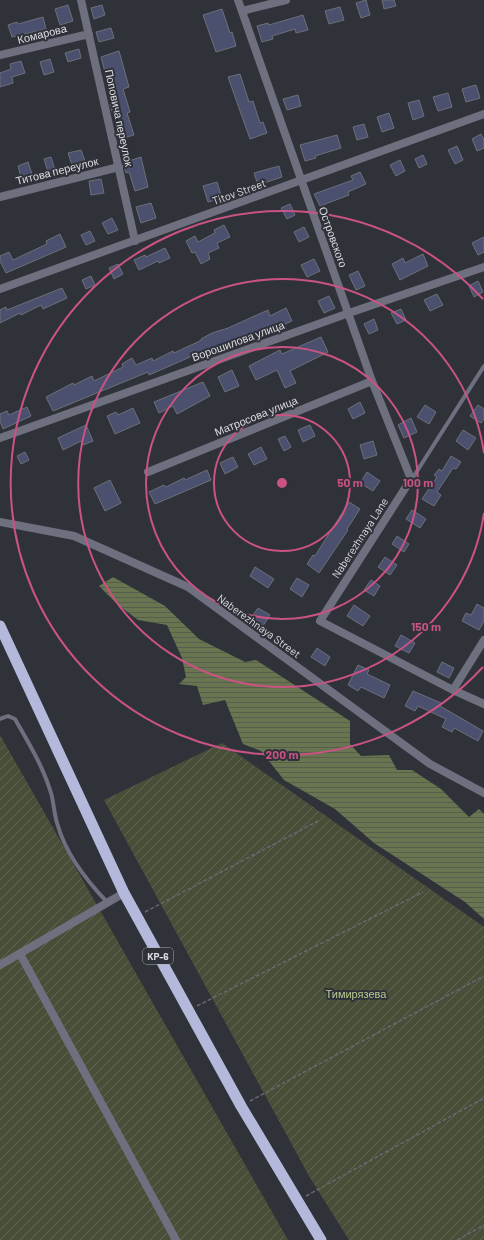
<svg xmlns="http://www.w3.org/2000/svg" width="484" height="1240" viewBox="0 0 484 1240" font-family="Barlow,sans-serif">
	<defs>
		<pattern id="garden-furrows" width="10" height="10" patternUnits="userSpaceOnUse"><rect width="10" height="10" fill="#484f38"/><path d="M-1 1l2-2M0 10L10 0M9 11l2-2" fill="none" stroke="#626855"/></pattern>
		<pattern id="water-rules" width="6" height="5" patternUnits="userSpaceOnUse"><rect width="6" height="5" fill="#697451"/><path d="M0 2.5h6" fill="none" stroke="#575e4b"/></pattern>
	</defs>
	<rect width="100%" height="100%" fill="#30323a"/>
	<path fill="url(#garden-furrows)" d="M0 735 288 1240H0Z
		M222 743 484 927V1240H349L309 1176 104 800Z"/>
	<path fill="url(#water-rules)" d="M113 577 165 606 199 639 245 662 256 660 350 721V744L361 756 389 755 397 770H412L441 789 469 817 479 809 484 814V919L465 902 374 843 335 809 284 780 261 751 243 744 225 700 203 705 197 686 179 684 186 677 182 658 167 625 138 620 117 604 99 586Z"/>
	<path fill="#4b506f" stroke="#6d6f78" d="M366 0 370 15 361 18 356 3Z
		M382 0H394L396 6 384 9Z
		M68 5 73 21 60 25 55 9Z
		M102 5 105 15 94 19 91 8Z
		M340 7 344 20 329 24 325 11Z
		M222 9 230 33 232 32 236 46 216 52 203 15Z
		M303 15 308 30 296 33 295 29 272 36 273 39 262 42 257 26 268 23 269 25Z
		M43 17 46 29 12 37 8 25 17 22 18 24Z
		M111 28 114 38 99 42 96 32Z
		M79 49 81 58 68 62 65 53Z
		M119 51 129 87 123 89 130 112 127 113 134 135 120 139 110 104 113 103 101 57Z
		M50 59 54 72 44 75 40 62Z
		M21 61 25 73 12 77 13 83 0 87V73L11 69 10 64Z
		M240 74 249 102 253 101 260 123 263 122 267 133 250 139 228 77Z
		M476 85 480 98 466 102 462 89Z
		M448 93 452 107 438 111 433 97Z
		M298 95 301 106 287 110 283 99Z
		M419 100 424 116 413 120 408 103Z
		M389 113 394 128 382 132 377 117Z
		M364 124 368 137 357 140 353 127Z
		M481 134 484 140V148L477 151 472 139Z
		M337 135 341 148 315 156 316 158 305 161 300 145Z
		M457 146 463 160 455 164 448 150Z
		M81 150 85 161 72 165 68 153Z
		M423 155 427 164 419 168 415 159Z
		M51 157 55 170 48 172 44 159Z
		M141 157 148 187 135 191 129 172 126 173 123 163Z
		M400 160 405 171 396 176 390 165Z
		M28 162 32 174 21 177 18 166Z
		M279 166 282 177 258 185 254 173Z
		M360 172 366 184 348 192 349 195 320 206 314 194 353 180 351 176Z
		M101 179 104 193 91 195 89 181Z
		M217 182 222 198 208 202 203 186Z
		M151 203 156 218 141 223 136 207Z
		M290 204 295 215 287 219 281 208Z
		M112 218 118 230 108 234 102 223Z
		M224 225 230 237 217 243 219 248 208 253 210 259 201 264 195 252 192 253 186 241 195 236 198 242 215 233 214 230Z
		M304 227 309 237 299 242 294 232Z
		M90 231 95 241 86 245 81 235Z
		M60 234 66 247 6 273 0 261V256L9 252 13 260 47 244 46 241Z
		M484 237V252L478 255 472 243Z
		M165 248 170 258 159 263 158 261 139 270 134 260 145 255 146 257Z
		M423 254 428 266 400 280 392 264 403 258 405 263Z
		M314 259 320 271 307 277 301 265Z
		M118 264 123 274 114 279 109 268Z
		M358 271 365 286 356 290 349 275Z
		M91 276 95 285 86 289 82 280Z
		M478 281 483 292 474 297 469 286Z
		M62 288 67 298 43 309 41 305 21 315 20 313 0 323V310L6 307 7 310Z
		M437 294 443 305 430 311 424 300Z
		M329 296 335 308 324 313 318 301Z
		M286 308 292 321 283 325 281 322 264 330 263 329 226 347 225 345 207 353 206 350 149 375 148 372 53 411 46 397 73 383 74 385 92 376 94 381 123 367 122 364 132 358 136 365 152 358 153 361 173 351 174 353 202 340 201 339 212 333 228 328 268 310 270 316Z
		M401 309 406 320 397 324 391 313Z
		M374 319 378 330 369 334 364 324Z
		M321 337 328 352 290 371 296 383 285 388 277 370 256 380 249 366 280 350 282 354Z
		M232 370 239 386 225 392 218 377Z
		M203 382 210 396 177 414 173 406 159 413 154 402Z
		M360 402 365 413 353 419 348 409Z
		M425 405 436 412 429 424 417 417Z
		M478 405 484 409V419L481 423 470 416Z
		M27 407 31 416 3 429 0 421V414L7 411 9 415Z
		M133 408 140 423 115 434 107 416 116 412 118 415Z
		M411 418 417 432 404 438 398 425Z
		M86 425 93 441 83 445 81 441 63 450 58 438Z
		M310 425 315 436 303 442 298 430Z
		M463 430 476 438 468 450 456 441Z
		M285 436 291 447 284 451 278 439Z
		M373 441 377 455 364 459 360 445Z
		M261 447 267 459 254 465 248 454Z
		M25 452 29 460 21 464 17 456Z
		M451 456 461 462 456 469 453 468 437 492 441 495 434 506 422 499 437 477 434 475 439 469 442 471Z
		M233 457 238 467 225 474 220 463Z
		M207 470 211 480 155 504 149 492 164 485 166 487 184 478 185 480Z
		M367 472 380 481 373 491 360 483Z
		M110 480 121 503 105 511 94 488Z
		M349 502 360 509 347 529 348 530 319 573 307 564 313 555 315 556Z
		M412 510 426 519 420 528 406 519Z
		M397 536 409 544 404 552 392 544Z
		M385 557 397 565 390 575 378 567Z
		M255 567 274 579 268 588 250 576Z
		M297 578 309 585 302 597 290 589Z
		M371 580 380 586 374 596 364 590Z
		M477 604 484 608V621L479 630 462 621 466 613 471 615Z
		M354 605 370 616 363 626 347 616Z
		M258 608 270 615 263 626 251 618Z
		M401 635 415 643 409 653 395 646Z
		M317 648 330 657 325 666 311 657Z
		M442 662 454 668 449 678 437 672Z
		M358 665 369 670 367 674 390 685 384 698 361 687 358 691 348 685Z
		M413 691 441 703 440 706 483 731 478 741 454 728 452 732 442 727 446 719 418 706 415 711 405 706Z"/>
	<g fill="none" stroke-linecap="round" stroke-linejoin="round">
		<path stroke="#676870" stroke-width="1.5" stroke-dasharray="4 2" stroke-linecap="butt" d="M145 912 318 821
			M197 1006 423 892
			M250 1101 484 976
			M306 1196 484 1098
			M457 1240 484 1225"/>
		<path stroke="#6e707f" stroke-width="4" d="M412 479 484 366
			M0 719 8 716 15 719C28 742 43 766 51 793 54 803 54 815 58 826 66 854 87 881 107 902"/>
		<path stroke="#6e707f" stroke-width="8" d="M81 0 135 241
			M238 0 372 381 411 479 320 621 453 690 484 704
			M242 11 286 0
			M0 55 89 34
			M0 197 119 167
			M0 289 484 114
			M0 438 349 313 484 267
			M148 472 372 381
			M0 522 74 536 188 587 430 764 484 793
			M453 690 484 640
			M20 954 176 1240
			M0 965 124 893"/>
		<path stroke="#b4b9dc" stroke-width="11" d="M0 626 124 893 241 1106 321 1240"/>
	</g>
	<g fill="none" stroke="#ca5384" stroke-width="2">
		<circle cx="282" cy="483" r="68"/>
		<circle cx="282" cy="483" r="136"/>
		<path d="M484 513A204 204 0 1 1 484 453"/>
		<path d="M483 667A272 272 0 1 1 483 299"/>
	</g>
	<g text-anchor="middle" stroke-width="4" stroke-linejoin="round" paint-order="stroke">
		<rect fill="#30323a" stroke="#a8aab0" stroke-width="1" x="143" y="948" width="30" height="16" rx="3"/>
		<g font-size="10" font-weight="bold" fill="#dcdde3">
			<text x="158" y="960">KP-6</text>
		</g>
		<g font-size="11" fill="#dcdde3" stroke="#30323a">
			<text transform="translate(42 34) rotate(-14)" y="4">Комарова</text>
			<text transform="translate(119 118) rotate(78)" y="4">Поповича переулок</text>
			<text transform="translate(57 171) rotate(-14)" y="4">Титова переулок</text>
			<text transform="translate(239 192) rotate(-20)" y="4">Titov Street</text>
			<text transform="translate(333 237) rotate(70)" y="4">Островского</text>
			<text transform="translate(238 341) rotate(-20)" y="4">Ворошилова улица</text>
			<text transform="translate(256 416) rotate(-22)" y="4">Матросова улица</text>
			<text transform="translate(360 538) rotate(-57)" y="4">Naberezhnaya Lane</text>
			<text transform="translate(259 626) rotate(36)" y="4">Naberezhnaya Street</text>
		</g>
		<g font-size="11" fill="#b8cb8f" stroke="#30323a">
			<text x="356" y="998">Тимирязева</text>
		</g>
	</g>
	<circle cx="282" cy="483" r="6" fill="#ca5384" stroke="#30323a" stroke-width="2"/>
	<g font-size="12" text-anchor="middle" font-weight="bold" fill="#ca5384" stroke="#30323a" stroke-width="4" stroke-linejoin="round" paint-order="stroke">
		<text x="350" y="487">50 m</text>
		<text x="418" y="487">100 m</text>
		<text x="426" y="631">150 m</text>
		<text x="282" y="759">200 m</text>
	</g>
</svg>
